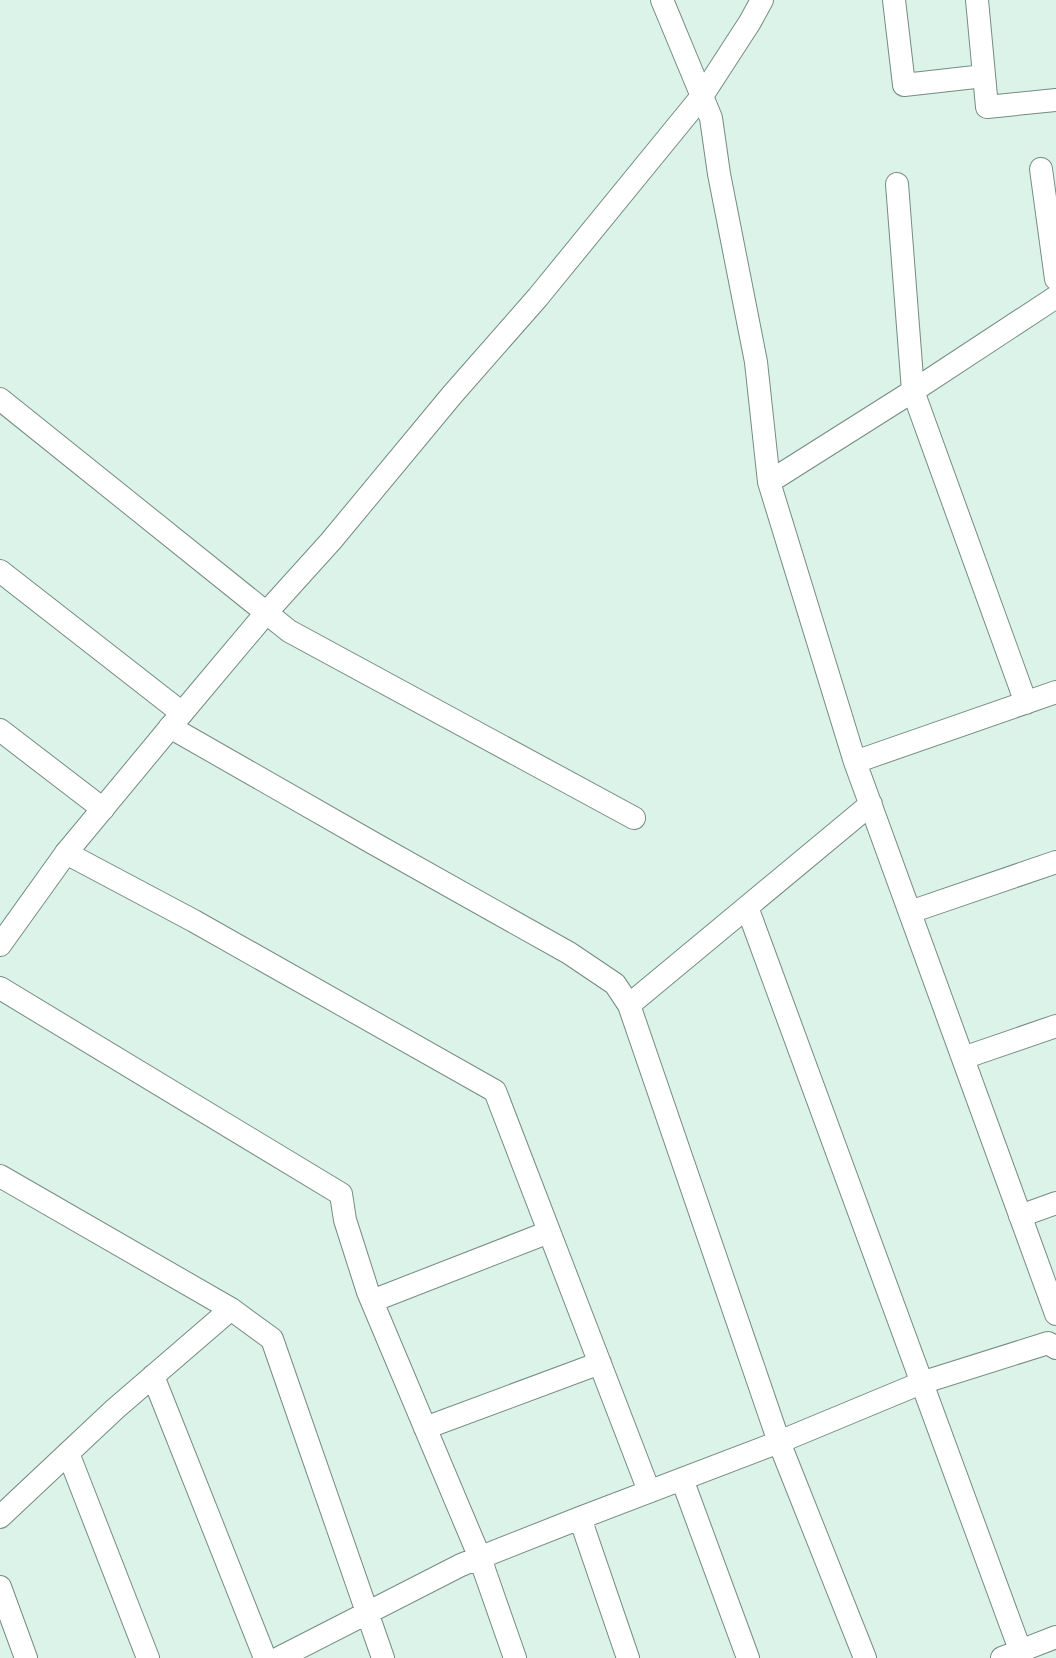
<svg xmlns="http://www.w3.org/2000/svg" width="1056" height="1658" viewBox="0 0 1056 1658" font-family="Georgia,serif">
	<rect width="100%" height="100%" fill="#dbf3e9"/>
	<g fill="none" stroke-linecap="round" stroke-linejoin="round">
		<defs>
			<path id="minor" d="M662 0 711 118 719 174 756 362 769 482 855 762 1056 1314
				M894 0 904 85 984 76
				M977 0 987 107 1056 100
				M1041 169 1056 279
				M897 184 913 391 1026 703
				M0 399 289 631 634 818
				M769 482 913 391 1056 297
				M0 571 182 713
				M170 727 373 843 569 953 615 984 629 1005 779 1442 865 1658
				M0 730 103 809
				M855 762 1056 692
				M66 853 194 921 495 1091 649 1491
				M747 907 1023 1658
				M910 912 1056 862
				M0 988 341 1194 345 1220 368 1292 480 1558 515 1658
				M629 1005 871 804
				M963 1058 1056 1026
				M0 1176 231 1309 272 1339 383 1658
				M1020 1216 1056 1203
				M372 1301 549 1232
				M153 1376 265 1658
				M425 1428 600 1363
				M68 1453 148 1658
				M682 1479 748 1658
				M0 1517 115 1409 231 1309
				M580 1518 628 1658
				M0 1587 26 1658
				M279 1658 461 1565 580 1518 779 1442 921 1383 1048 1343 1056 1348
				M1002 1658 1056 1637"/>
			<path id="tertiary" d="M0 945 66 853 182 713 266 613 331 541 452 395 538 297 702 96 750 22 762 0"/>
		</defs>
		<use href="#minor" stroke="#758b83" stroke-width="24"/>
		<use href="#tertiary" stroke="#758b83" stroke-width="24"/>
		<use href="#minor" stroke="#fff" stroke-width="22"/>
		<use href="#tertiary" stroke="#fff" stroke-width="22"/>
	</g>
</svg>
